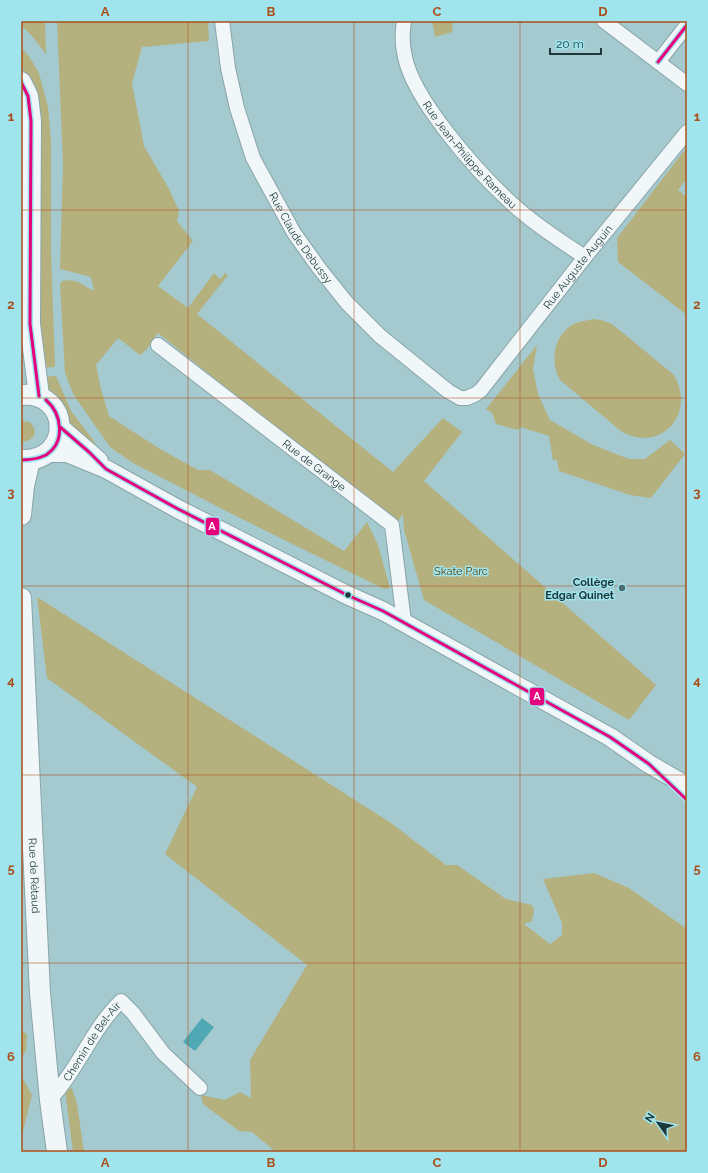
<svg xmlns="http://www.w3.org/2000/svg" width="708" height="1173" viewBox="0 0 708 1173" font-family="Raleway,sans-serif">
	<rect width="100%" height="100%" fill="#a4c9ce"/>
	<path fill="#b5b17f" d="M21 21H45L46 54 32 36 21 25Z
		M57 21H208L209 41 142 47 132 83 144 146 169 189 179 211 177 221 193 241 158 286 188 308 214 273 220 279 225 273 228 275 197 314 393 472 443 418 462 432 424 481 656 685 629 720 424 600 404 530 403 514 396 524 158 333 147 349 140 355 118 338 96 365 101 389 109 416 160 449 198 470H210L344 551 367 522 378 545 390 588 384 589 236 516 131 462 110 447 73 394 65 373 60 284 62 281C78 278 81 285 94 291L91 277 60 269 63 164Z
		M432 21H453L452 32 435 37Z
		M21 47 30 58 39 73 48 107 51 140V252L55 364 54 367 39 368 27 75 21 66Z
		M687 147V178L678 190 687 197V315L618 262 617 238Z
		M593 319 601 320 612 324 674 375C696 413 662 453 622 432L560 380C550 362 553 337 572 325 578 321 586 321 593 319Z
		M537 345 533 369 538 394 550 420 593 445 629 459H645L670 440 685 454 651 498 630 495 559 471 557 460H553L549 436 520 427 518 430 496 424 492 413 486 409Z
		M56 376 71 411 97 445 67 426 40 377Z
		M21 421 29 422C40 429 34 444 21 441Z
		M37 597 391 823 446 865H457L506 899 532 905 534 911 532 921 524 924 550 944 562 935V923L543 879 594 873 629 888 687 929V1152H276L252 1132 239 1131 203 1104 201 1095 225 1100 240 1092 251 1098 250 1060 307 965 165 854 197 787 47 678Z
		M21 1030 27 1034 26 1050 21 1059Z
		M21 1072 22 1077 32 1095 23 1131 21 1133Z
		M72 1088 77 1104 84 1152H73L65 1091Z"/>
	<path fill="#4fa8b3" d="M202 1018 214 1027 195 1051 183 1042Z"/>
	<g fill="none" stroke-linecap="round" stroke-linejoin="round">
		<defs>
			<g id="minor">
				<path id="s1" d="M222 21 228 68 237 108 253 158 294 233 319 268 347 303 380 336 448 391 460 398H467L476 394 481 390 585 257 687 132"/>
				<path id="s2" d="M404 21C402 33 402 45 405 57 413 99 476 170 507 199 530 221 559 240 585 257"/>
				<path d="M604 21 687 84"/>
				<path d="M658 62 687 25"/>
				<path id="s3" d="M158 345 392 525 404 622"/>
				<path id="s4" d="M50 1100C57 1092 63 1084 69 1075 86 1050 99 1022 121 1001L133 1013 163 1053 200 1088"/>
			</g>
			<path id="tertiary" d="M60 427 89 452 99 461
				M49 453H67L106 469 178 509 347 595 383 611 610 737 649 764 687 786"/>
			<g id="secondary">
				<path d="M21 82 28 96 31 121 30 324 39 396"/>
				<path d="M21 395C71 390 74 462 21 460"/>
				<path d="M21 515 24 486 30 460"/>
				<path id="s5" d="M21 598 40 993 50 1100 57 1152"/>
			</g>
		</defs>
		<use href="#minor" stroke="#88a5aa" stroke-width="16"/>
		<use href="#tertiary" stroke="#88a5aa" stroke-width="20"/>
		<use href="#secondary" stroke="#88a5aa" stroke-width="22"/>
		<use href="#minor" stroke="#f1f7f8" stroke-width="14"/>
		<use href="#tertiary" stroke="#f1f7f8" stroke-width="18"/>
		<use href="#secondary" stroke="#f1f7f8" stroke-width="20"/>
		<defs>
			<path id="bus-1" d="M658 62 687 25
				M21 82 28 96 31 121 30 324 39 396
				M60 427 89 452 106 469 178 509 347 595 383 611 610 737 649 764 687 800
				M21 460C29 460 38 459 46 455 66 442 62 414 46 400"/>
		</defs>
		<use href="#bus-1" stroke="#a0e4ed" stroke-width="6"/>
		<use href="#bus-1" stroke="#e5007d" stroke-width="3"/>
	</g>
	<path fill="none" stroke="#ab4f1a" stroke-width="1" stroke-opacity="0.55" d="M188 21V1152M354 21V1152M520 21V1152M21 210H687M21 398H687M21 586H687M21 775H687M21 963H687"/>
	<circle fill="#4c6b6e" stroke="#a0e4ed" stroke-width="1.5" cx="622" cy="588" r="4"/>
	<circle fill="#1c383b" stroke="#a0e4ed" stroke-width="1.5" cx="348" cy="595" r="3.5"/>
	<g text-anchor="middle" stroke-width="3" stroke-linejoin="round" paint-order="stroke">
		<g font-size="11" fill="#1c383b" stroke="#a0e4ed">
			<text dy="4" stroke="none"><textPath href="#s2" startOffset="155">Rue Jean-Philippe Rameau</textPath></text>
			<text dy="4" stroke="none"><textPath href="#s1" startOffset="234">Rue Claude Debussy</textPath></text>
			<text dy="4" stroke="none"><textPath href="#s1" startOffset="642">Rue Auguste Auguin</textPath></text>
			<text dy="4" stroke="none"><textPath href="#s3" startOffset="197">Rue de Grange</textPath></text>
			<text dy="4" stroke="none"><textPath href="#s5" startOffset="278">Rue de Rétaud</textPath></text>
			<text dy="4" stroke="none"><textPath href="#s4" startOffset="72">Chemin de Bel-Air</textPath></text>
		</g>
		<g font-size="11" fill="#5b450b" stroke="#a0e4ed">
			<text x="461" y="575">Skate Parc</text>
		</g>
		<g font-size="11" font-weight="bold" fill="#1c383b" stroke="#a0e4ed" text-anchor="end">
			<text x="614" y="586">Collège<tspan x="614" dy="13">Edgar Quinet</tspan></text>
		</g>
	</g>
	<g stroke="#a0e4ed" stroke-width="1.5">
		<rect x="205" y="517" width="15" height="19" rx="4" fill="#e5007d"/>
		<rect x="529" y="687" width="16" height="19" rx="4" fill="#e5007d"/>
	</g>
	<g font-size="11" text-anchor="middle" font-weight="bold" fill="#fff">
		<text x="212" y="530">A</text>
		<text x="537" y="700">A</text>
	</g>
	<rect width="708" height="1173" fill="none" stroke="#a0e4ed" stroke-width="44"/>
	<g transform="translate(658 1123) rotate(303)" stroke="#a0e4ed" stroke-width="3" paint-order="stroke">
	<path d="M0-3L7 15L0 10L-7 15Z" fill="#1c383b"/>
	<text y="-6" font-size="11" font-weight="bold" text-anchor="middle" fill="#1c383b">N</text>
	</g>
	<path d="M550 48v6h51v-6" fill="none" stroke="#1c383b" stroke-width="2"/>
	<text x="556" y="48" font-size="12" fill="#1c383b" stroke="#a0e4ed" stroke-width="3" paint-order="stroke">20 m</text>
	<rect x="22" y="22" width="664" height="1129" fill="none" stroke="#ab4f1a" stroke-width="1.5"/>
	<g font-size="13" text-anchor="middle" font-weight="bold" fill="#ab4f1a">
		<text x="105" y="16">A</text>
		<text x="271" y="16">B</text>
		<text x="437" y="16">C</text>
		<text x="603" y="16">D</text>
		<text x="11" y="121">1</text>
		<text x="697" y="121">1</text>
		<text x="11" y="309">2</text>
		<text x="697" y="309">2</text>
		<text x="11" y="497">3</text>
		<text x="697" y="497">3</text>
		<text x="11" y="685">4</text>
		<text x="697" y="685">4</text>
		<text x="11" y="873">5</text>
		<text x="697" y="873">5</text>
		<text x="11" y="1061">6</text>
		<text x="697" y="1061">6</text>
		<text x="105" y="1167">A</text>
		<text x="271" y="1167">B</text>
		<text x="437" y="1167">C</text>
		<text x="603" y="1167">D</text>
	</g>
</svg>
